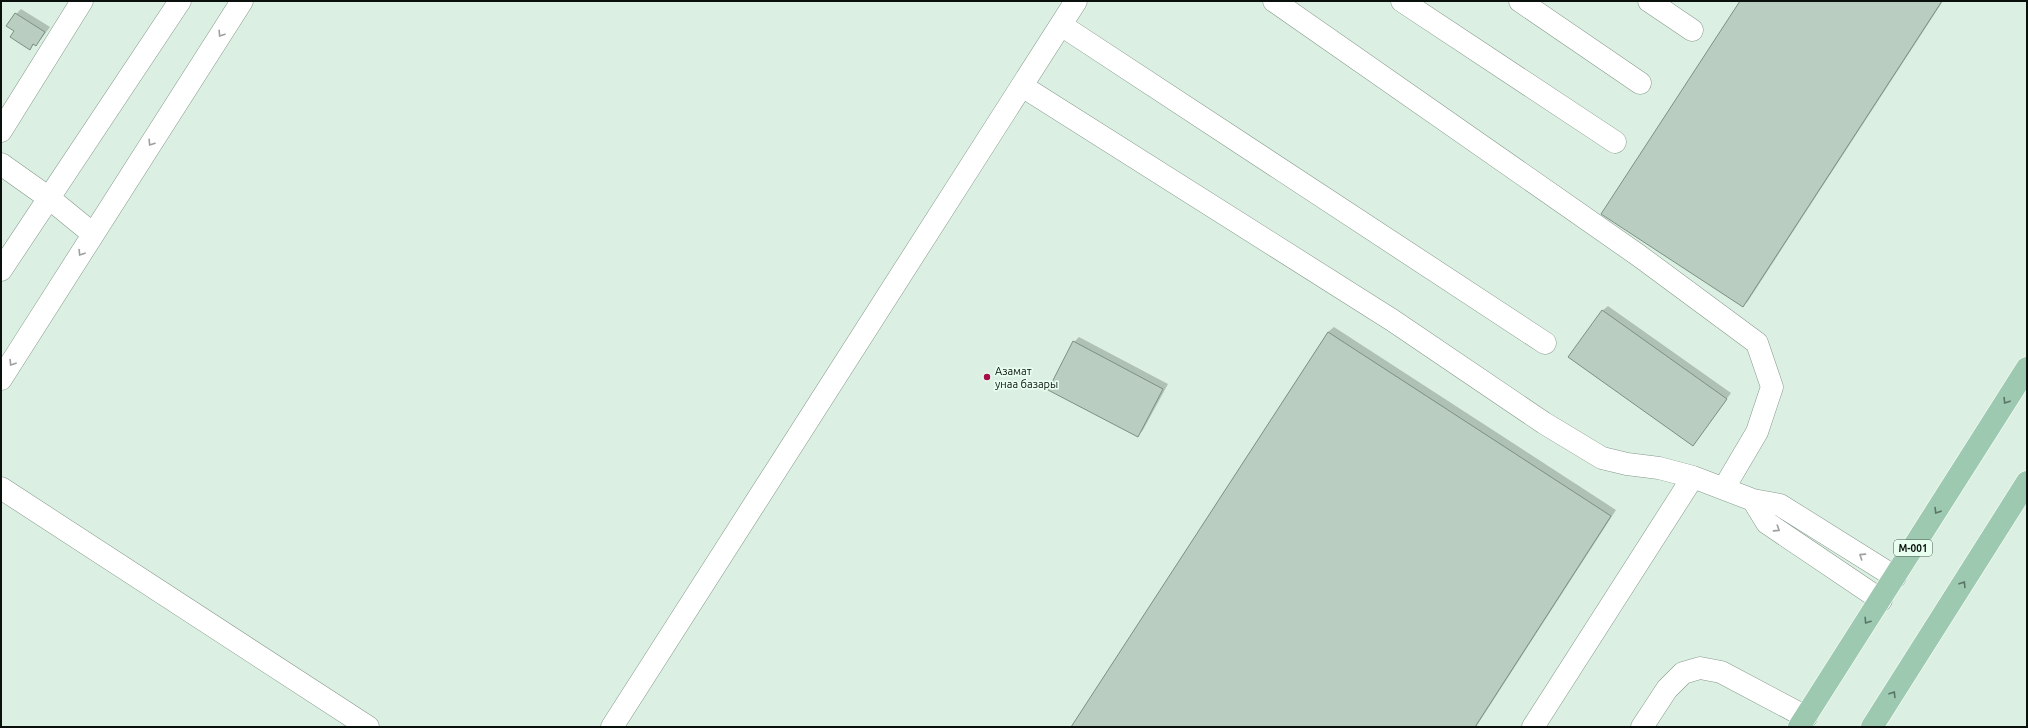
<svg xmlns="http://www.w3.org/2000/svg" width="2028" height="728" viewBox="0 0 2028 728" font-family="Ubuntu,sans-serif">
	<rect width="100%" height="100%" fill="#dbf0e2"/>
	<path fill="#0003" d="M1741 1H1943L1748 301 1743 306Z
		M21 9 50 27 41 39 29 49 15 31 16 14Z
		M1608 306 1731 393 1693 445 1602 311Z
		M1334 327 1616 510 1476 727H1073L1328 332Z
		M1079 337 1168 384 1143 430 1138 436 1074 342Z"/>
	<path fill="#b9cec0" stroke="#7c9083" d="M1740 1H1942L1743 307 1601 214Z
		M15 13 45 32 36 46 33 44 30 50 10 37 14 31 6 26Z
		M1602 310 1727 399 1693 446 1568 357Z
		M1328 332 1611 516 1475 727H1071Z
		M1073 341 1163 389 1138 437 1048 390Z"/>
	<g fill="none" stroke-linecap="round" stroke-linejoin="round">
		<defs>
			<path id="minor" d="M1274 1 1638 255 1757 343 1772 387 1757 432 1724 488
				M1402 1 1615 142
				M1520 1 1640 83
				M1649 1 1692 30
				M1061 25 1545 343
				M1022 86 1392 320 1544 423 1602 458 1627 464 1659 468 1693 477 1753 500 1780 505 1895 577
				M1 131 82 1
				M1 164 49 198 93 234
				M1 270 180 1
				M1 379 242 1
				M1 488 368 727
				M1753 500 1767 523 1881 600
				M612 727 1076 1
				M1533 727 1693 477
				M1642 727 1667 689 1683 673 1700 668 1721 672 1806 717"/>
			<path id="major" d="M1799 727 2027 368
				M1872 727 2027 482"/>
		</defs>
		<use href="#minor" stroke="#869a8d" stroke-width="23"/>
		<use href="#major" stroke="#fff" stroke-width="23"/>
		<use href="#minor" stroke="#fff" stroke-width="22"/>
		<use href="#major" stroke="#9dc9b0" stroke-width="22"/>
	</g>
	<defs><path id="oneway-chevron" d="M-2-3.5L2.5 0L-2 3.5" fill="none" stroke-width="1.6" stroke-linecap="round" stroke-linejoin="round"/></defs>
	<g stroke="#9da09e">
		<use href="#oneway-chevron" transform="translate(221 34) rotate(123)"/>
		<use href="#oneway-chevron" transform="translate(151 143) rotate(123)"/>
		<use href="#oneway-chevron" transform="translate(81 253) rotate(122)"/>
		<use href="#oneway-chevron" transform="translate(12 363) rotate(122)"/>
		<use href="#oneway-chevron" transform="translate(1777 529) rotate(33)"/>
		<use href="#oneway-chevron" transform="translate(1862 556) rotate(-147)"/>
	</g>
	<g stroke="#5b7667">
		<use href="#oneway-chevron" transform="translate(2006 401) rotate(122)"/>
		<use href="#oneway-chevron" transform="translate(1937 511) rotate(122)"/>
		<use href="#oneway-chevron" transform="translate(1963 584) rotate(-58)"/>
		<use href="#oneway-chevron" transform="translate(1867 621) rotate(123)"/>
		<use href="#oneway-chevron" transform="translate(1893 694) rotate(-58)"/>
	</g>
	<circle fill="#a50e49" stroke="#e8feef" stroke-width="1.5" cx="987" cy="377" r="4"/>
	<g text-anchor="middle" stroke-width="3.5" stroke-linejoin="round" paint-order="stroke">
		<rect fill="#e8feef" stroke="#4d5851" stroke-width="1" x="1894" y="540" width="38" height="16" rx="3"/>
		<g font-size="10" font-weight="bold" fill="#0a110d">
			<text x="1913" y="552">M-001</text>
		</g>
		<g font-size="11" fill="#0a110d" stroke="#e8feef" text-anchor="start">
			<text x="995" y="375">Азамат<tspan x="995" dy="13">унаа базары</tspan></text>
		</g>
	</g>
	<rect width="2028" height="728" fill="none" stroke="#0a110d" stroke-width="4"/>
</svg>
